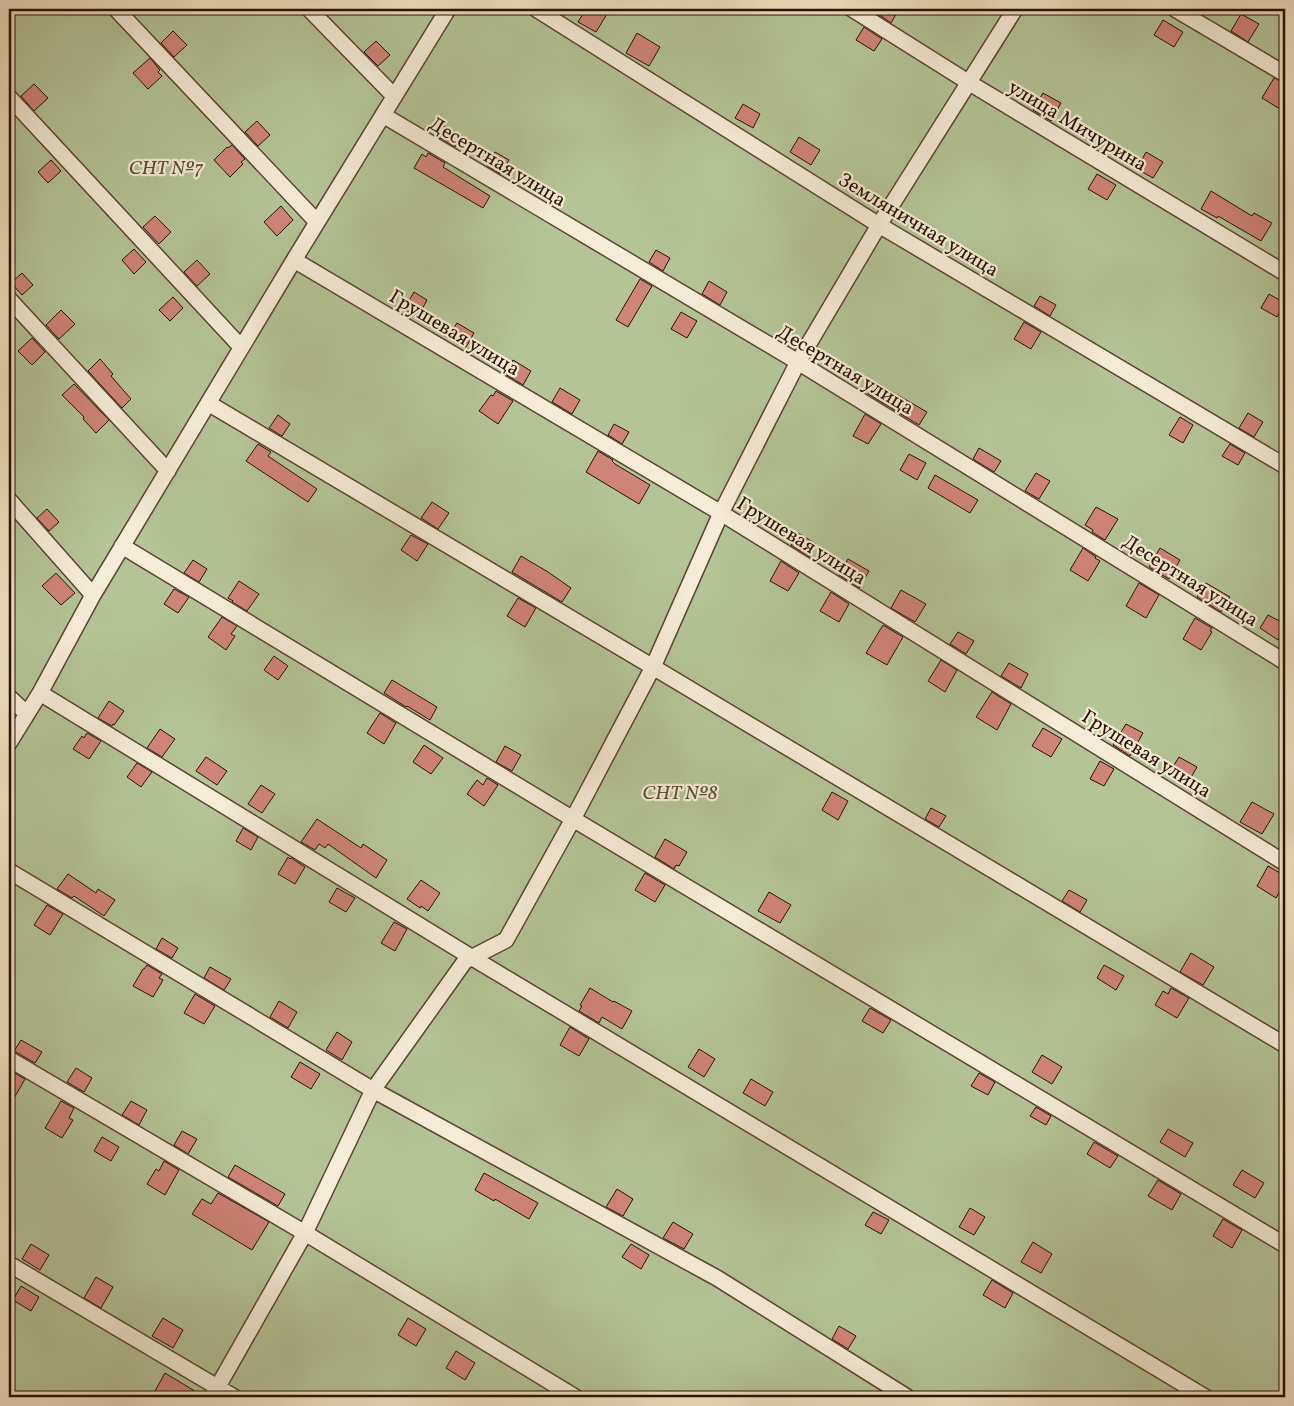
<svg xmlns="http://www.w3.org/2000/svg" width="1294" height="1406" viewBox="0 0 1294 1406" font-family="Vollkorn,serif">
	<rect width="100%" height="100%" fill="#f0e1c2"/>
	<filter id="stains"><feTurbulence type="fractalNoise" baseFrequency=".004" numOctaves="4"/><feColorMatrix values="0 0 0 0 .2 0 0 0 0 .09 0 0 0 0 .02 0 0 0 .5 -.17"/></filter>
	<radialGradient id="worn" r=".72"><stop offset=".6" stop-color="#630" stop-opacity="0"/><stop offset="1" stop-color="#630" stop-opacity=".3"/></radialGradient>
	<path fill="#b4c497" stroke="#6e6a4e" d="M9 9H1285V1397H9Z"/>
	<path fill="#cf8479" stroke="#291004" d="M586 9H610L596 32 578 22Z
		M881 9H899L891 23 878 14Z
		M1241 14 1259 24 1248 42 1231 31Z
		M1163 20 1183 32 1174 47 1154 35Z
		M864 27 882 39 874 51 856 40Z
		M173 31 187 45 174 57 161 43Z
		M637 33 660 47 649 66 626 53Z
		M376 41 390 55 378 66 364 52Z
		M150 58 160 70 158 72 162 76 148 89 133 73Z
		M1274 78 1285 83V100L1280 109 1262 98Z
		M34 84 48 98 34 111 21 96Z
		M1043 93 1061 103 1051 121 1033 110Z
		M743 104 760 114 753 128 735 118Z
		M257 121 270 135 258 146 245 132Z
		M444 126 462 136 455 147 438 137Z
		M799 137 820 150 811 165 790 152Z
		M232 145 245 159 241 162 243 164 230 177 214 160 227 147 228 148Z
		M495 152 509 160 501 174 487 166Z
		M1146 152 1163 162 1153 178 1137 169Z
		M428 153 445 163 443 167 490 196 483 208 414 168 422 154 426 157Z
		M51 160 61 171 48 183 38 172Z
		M1097 174 1116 185 1107 200 1088 189Z
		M1211 191 1252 216 1254 213 1272 223 1261 241 1218 216 1217 218 1201 209Z
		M281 206 293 220 277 236 264 222Z
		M155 216 171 232 159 244 143 227Z
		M134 249 146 262 134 274 122 260Z
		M656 250 670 258 663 271 649 262Z
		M197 260 210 274 197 286 184 272Z
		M22 273 33 285 22 295 11 283Z
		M640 279 652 286 628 327 616 320Z
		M709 281 727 292 720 305 702 294Z
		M414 292 427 300 418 317 404 309Z
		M1269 294 1285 303 1277 317 1261 308Z
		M1040 296 1056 305 1050 316 1034 306Z
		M173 297 183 308 170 321 159 310Z
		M61 310 75 324 59 339 46 325Z
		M681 312 697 321 687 338 671 329Z
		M1024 322 1041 332 1031 349 1014 339Z
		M457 323 474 333 466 347 449 336Z
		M32 338 45 352 32 365 18 351Z
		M100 359 113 374 111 376 131 399 122 408 88 371Z
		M513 360 531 371 523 385 505 374Z
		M875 382 927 412 919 425 868 394Z
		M74 384 109 420 96 433 83 419 84 417 62 395Z
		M560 388 580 400 572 414 552 402Z
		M496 391 513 401 498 424 479 411 491 395 493 396Z
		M1248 413 1263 422 1254 437 1239 428Z
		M865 414 881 424 868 444 853 436Z
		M278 415 290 424 282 436 269 428Z
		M1180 417 1193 425 1183 443 1169 435Z
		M614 424 629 432 622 444 608 435Z
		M258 444 271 452 268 456 317 489 308 502 246 461Z
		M1230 444 1245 453 1238 465 1222 456Z
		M979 448 1001 461 994 472 973 459Z
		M598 451 613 460 612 461 615 464 650 485 639 504 586 472Z
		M909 454 926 463 917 480 900 470Z
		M1036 473 1050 481 1039 499 1025 491Z
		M935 475 978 500 970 513 928 488Z
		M432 502 449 513 438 529 421 518Z
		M1096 507 1118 519 1105 540 1092 532 1093 530 1085 525Z
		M47 509 59 522 49 531 37 518Z
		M798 533 816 544 809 557 791 545Z
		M411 535 428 544 417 561 401 550Z
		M1083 548 1096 557 1095 558 1100 561 1088 581 1070 570Z
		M1160 548 1180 560 1169 579 1149 567Z
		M521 556 548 572 571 588 562 602 512 572Z
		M848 559 869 571 859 588 839 575Z
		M193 560 207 569 199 582 184 573Z
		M781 561 799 573 788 591 770 581Z
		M56 573 75 593 61 605 42 586Z
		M239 581 259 594 247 611 232 602 233 601 228 598Z
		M1139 583 1159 595 1146 618 1126 606Z
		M1206 583 1230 597 1221 612 1197 597Z
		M174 589 189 597 178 613 164 604Z
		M901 590 926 604 915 622 891 608Z
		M831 592 849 604 839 622 820 611Z
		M518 598 536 608 525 627 507 616Z
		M1268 615 1285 624V628L1278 640 1260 628Z
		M222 617 237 626 231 634 235 636 226 650 208 637Z
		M1195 618 1212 628 1210 631 1212 632 1201 650 1183 639Z
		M883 625 903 637 887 665 866 653Z
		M958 632 974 641 966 654 950 644Z
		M274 656 288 666 278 680 264 670Z
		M941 660 957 670 945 692 928 681Z
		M1009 663 1028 674 1021 688 1001 676Z
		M392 680 437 707 430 720 407 706 406 707 384 693Z
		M992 692 1011 704 997 730 976 717Z
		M109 701 124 711 114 725 113 724 112 726 98 718Z
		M380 713 396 723 384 744 367 733Z
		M1126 724 1143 733 1130 756 1113 745Z
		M1043 728 1062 739 1051 757 1032 746Z
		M160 729 175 739 162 757 147 748Z
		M87 733 101 741 89 759 73 749 82 736 84 738Z
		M424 745 443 758 431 774 413 762Z
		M505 746 521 755 512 771 496 762Z
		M206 757 227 771 217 785 196 771Z
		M1179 757 1197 767 1186 786 1168 775Z
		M1100 761 1114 769 1104 786 1090 779Z
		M137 763 152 772 141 787 127 777Z
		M487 778 498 785 484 806 467 794 477 780 483 785Z
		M261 785 275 794 262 813 248 804Z
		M832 792 848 801 838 820 822 810Z
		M1252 802 1274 814 1262 834 1240 822Z
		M931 808 946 816 939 827 925 819Z
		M317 819 361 848 363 844 387 860 376 878 328 844 325 848 319 844 315 850 301 842Z
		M243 828 258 837 251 850 236 841Z
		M665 839 687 852 679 866 676 865 674 869 655 857Z
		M288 857 290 859 291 858 305 867 295 884 278 874Z
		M1268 866 1285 876V883L1276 898 1257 886Z
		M645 873 665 885 655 902 635 890Z
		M68 874 96 893 98 889 115 900 104 916 74 896 72 898 57 889Z
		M421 880 440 893 428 911 421 906 420 908 407 899Z
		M337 888 355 898 346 912 329 902Z
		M1069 890 1087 900 1080 912 1062 901Z
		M769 892 791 905 780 923 758 911Z
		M47 905 63 914 50 935 34 925Z
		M394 922 407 929 395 951 381 943Z
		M162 938 178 948 172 958 156 949Z
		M1191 953 1214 967 1203 985 1180 972Z
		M147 965 162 974 159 978 163 980 153 997 133 986 143 969H144Z
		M1104 965 1124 976 1116 990 1097 978Z
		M210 967 231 979 224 990 204 978Z
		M590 988 613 1002 614 1001 632 1011 622 1029 602 1017 599 1023 579 1011 582 1006 580 1005Z
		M1171 988 1189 998 1177 1018 1155 1005 1163 991 1168 994Z
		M195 994 215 1006 204 1024 184 1013Z
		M279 1001 297 1012 288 1028 270 1017Z
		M870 1008 891 1020 883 1033 862 1021Z
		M570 1027 589 1039 579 1056 560 1045Z
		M337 1032 352 1042 342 1060 326 1050Z
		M21 1040 42 1052 35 1063 14 1051Z
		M699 1049 715 1059 704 1077 688 1067Z
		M1042 1055 1062 1067 1052 1084 1032 1072Z
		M300 1062 320 1074 311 1089 291 1077Z
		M76 1068 92 1078 84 1092 67 1082Z
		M9 1070 25 1079 9 1107Z
		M979 1073 995 1082 988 1095 971 1086Z
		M751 1079 773 1092 765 1106 743 1093Z
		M61 1101 74 1108 69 1118 73 1120 62 1138 45 1128Z
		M131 1101 147 1110 139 1125 122 1115Z
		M1036 1107 1051 1116 1046 1125 1030 1116Z
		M1168 1129 1193 1143 1185 1157 1160 1142Z
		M182 1131 197 1139 188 1154 174 1145Z
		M102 1137 119 1147 111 1161 94 1151Z
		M1094 1142 1118 1156 1110 1168 1087 1154Z
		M164 1161 179 1170 165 1195 147 1184 156 1169 159 1171Z
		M235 1165 285 1194 278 1206 228 1177Z
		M1242 1170 1264 1183 1255 1198 1233 1185Z
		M484 1173 538 1203 529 1219 495 1199 494 1201 475 1190Z
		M1158 1180 1181 1194 1172 1210 1148 1196Z
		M617 1189 633 1199 623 1216 606 1207Z
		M218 1193 269 1222 252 1250 192 1214 202 1199 211 1204Z
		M970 1208 985 1217 974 1235 959 1227Z
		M873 1212 889 1220 881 1234 865 1225Z
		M1223 1219 1242 1230 1232 1248 1213 1236Z
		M673 1222 693 1234 684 1249 663 1238Z
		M1033 1242 1052 1254 1041 1273 1021 1262Z
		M31 1244 49 1255 40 1270 22 1259Z
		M631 1244 649 1255 641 1269 622 1257Z
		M96 1277 113 1287 101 1308 84 1298Z
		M992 1280 1013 1293 1005 1308 983 1295Z
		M21 1286 39 1297 31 1311 13 1300Z
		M163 1318 183 1330 173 1348 152 1336Z
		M408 1318 426 1329 416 1346 398 1335Z
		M839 1326 856 1336 848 1349 832 1339Z
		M456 1351 475 1363 465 1380 446 1368Z
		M165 1373 203 1396V1397H166L155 1391Z"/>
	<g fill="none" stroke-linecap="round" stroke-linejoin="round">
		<defs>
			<path id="street" d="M116 9 317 222
				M309 9 394 96
				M536 9 879 225 1285 466
				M852 9 968 82 1285 273
				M1175 9 1285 74
				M9 97 241 347
				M383 115 798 362 1285 662
				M294 260 721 513 1285 863
				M9 299 168 471
				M208 403 653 667 1285 1045
				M9 500 93 595
				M122 546 573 819 1285 1245
				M40 693 471 957 1205 1397
				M9 697 27 714
				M9 743 40 693 93 595 294 260 448 9
				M9 871 373 1090 717 1278 907 1397
				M9 1059 305 1233 575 1397
				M9 1264 234 1397
				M212 1397 305 1233 373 1090 465 961 506 940 573 819 653 667 721 513 798 362 879 225 1015 9"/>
		</defs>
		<use href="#street" stroke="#5b4434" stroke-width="18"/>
		<use href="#street" stroke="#f5ecd7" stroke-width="15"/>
	</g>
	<g text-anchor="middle" stroke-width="4.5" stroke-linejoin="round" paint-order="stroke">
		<g font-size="20" fill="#291004" stroke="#f5ecd7">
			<text transform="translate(1078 125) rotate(31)" y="7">улица Мичурина</text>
			<text transform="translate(498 161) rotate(31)" y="7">Десертная улица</text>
			<text transform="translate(919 224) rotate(31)" y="7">Земляничная улица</text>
			<text transform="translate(455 332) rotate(31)" y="7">Грушевая улица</text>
			<text transform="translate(846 369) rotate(31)" y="7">Десертная улица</text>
			<text transform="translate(802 540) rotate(32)" y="7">Грушевая улица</text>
			<text transform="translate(1191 580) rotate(32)" y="7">Десертная улица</text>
			<text transform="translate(1147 753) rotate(32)" y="7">Грушевая улица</text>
		</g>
		<g font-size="20" font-style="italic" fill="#5a4f37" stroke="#f5ecd7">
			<text x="166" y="174">СНТ №7</text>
			<text x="680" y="799">СНТ №8</text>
		</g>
	</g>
	<rect width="1294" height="1406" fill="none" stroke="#f0e1c2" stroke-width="30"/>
	<rect x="10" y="10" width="1274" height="1386" fill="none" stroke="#291004" stroke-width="2.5"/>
	<rect x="15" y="15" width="1264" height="1376" fill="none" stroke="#291004"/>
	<rect width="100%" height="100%" filter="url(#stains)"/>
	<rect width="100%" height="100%" fill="url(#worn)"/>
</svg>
